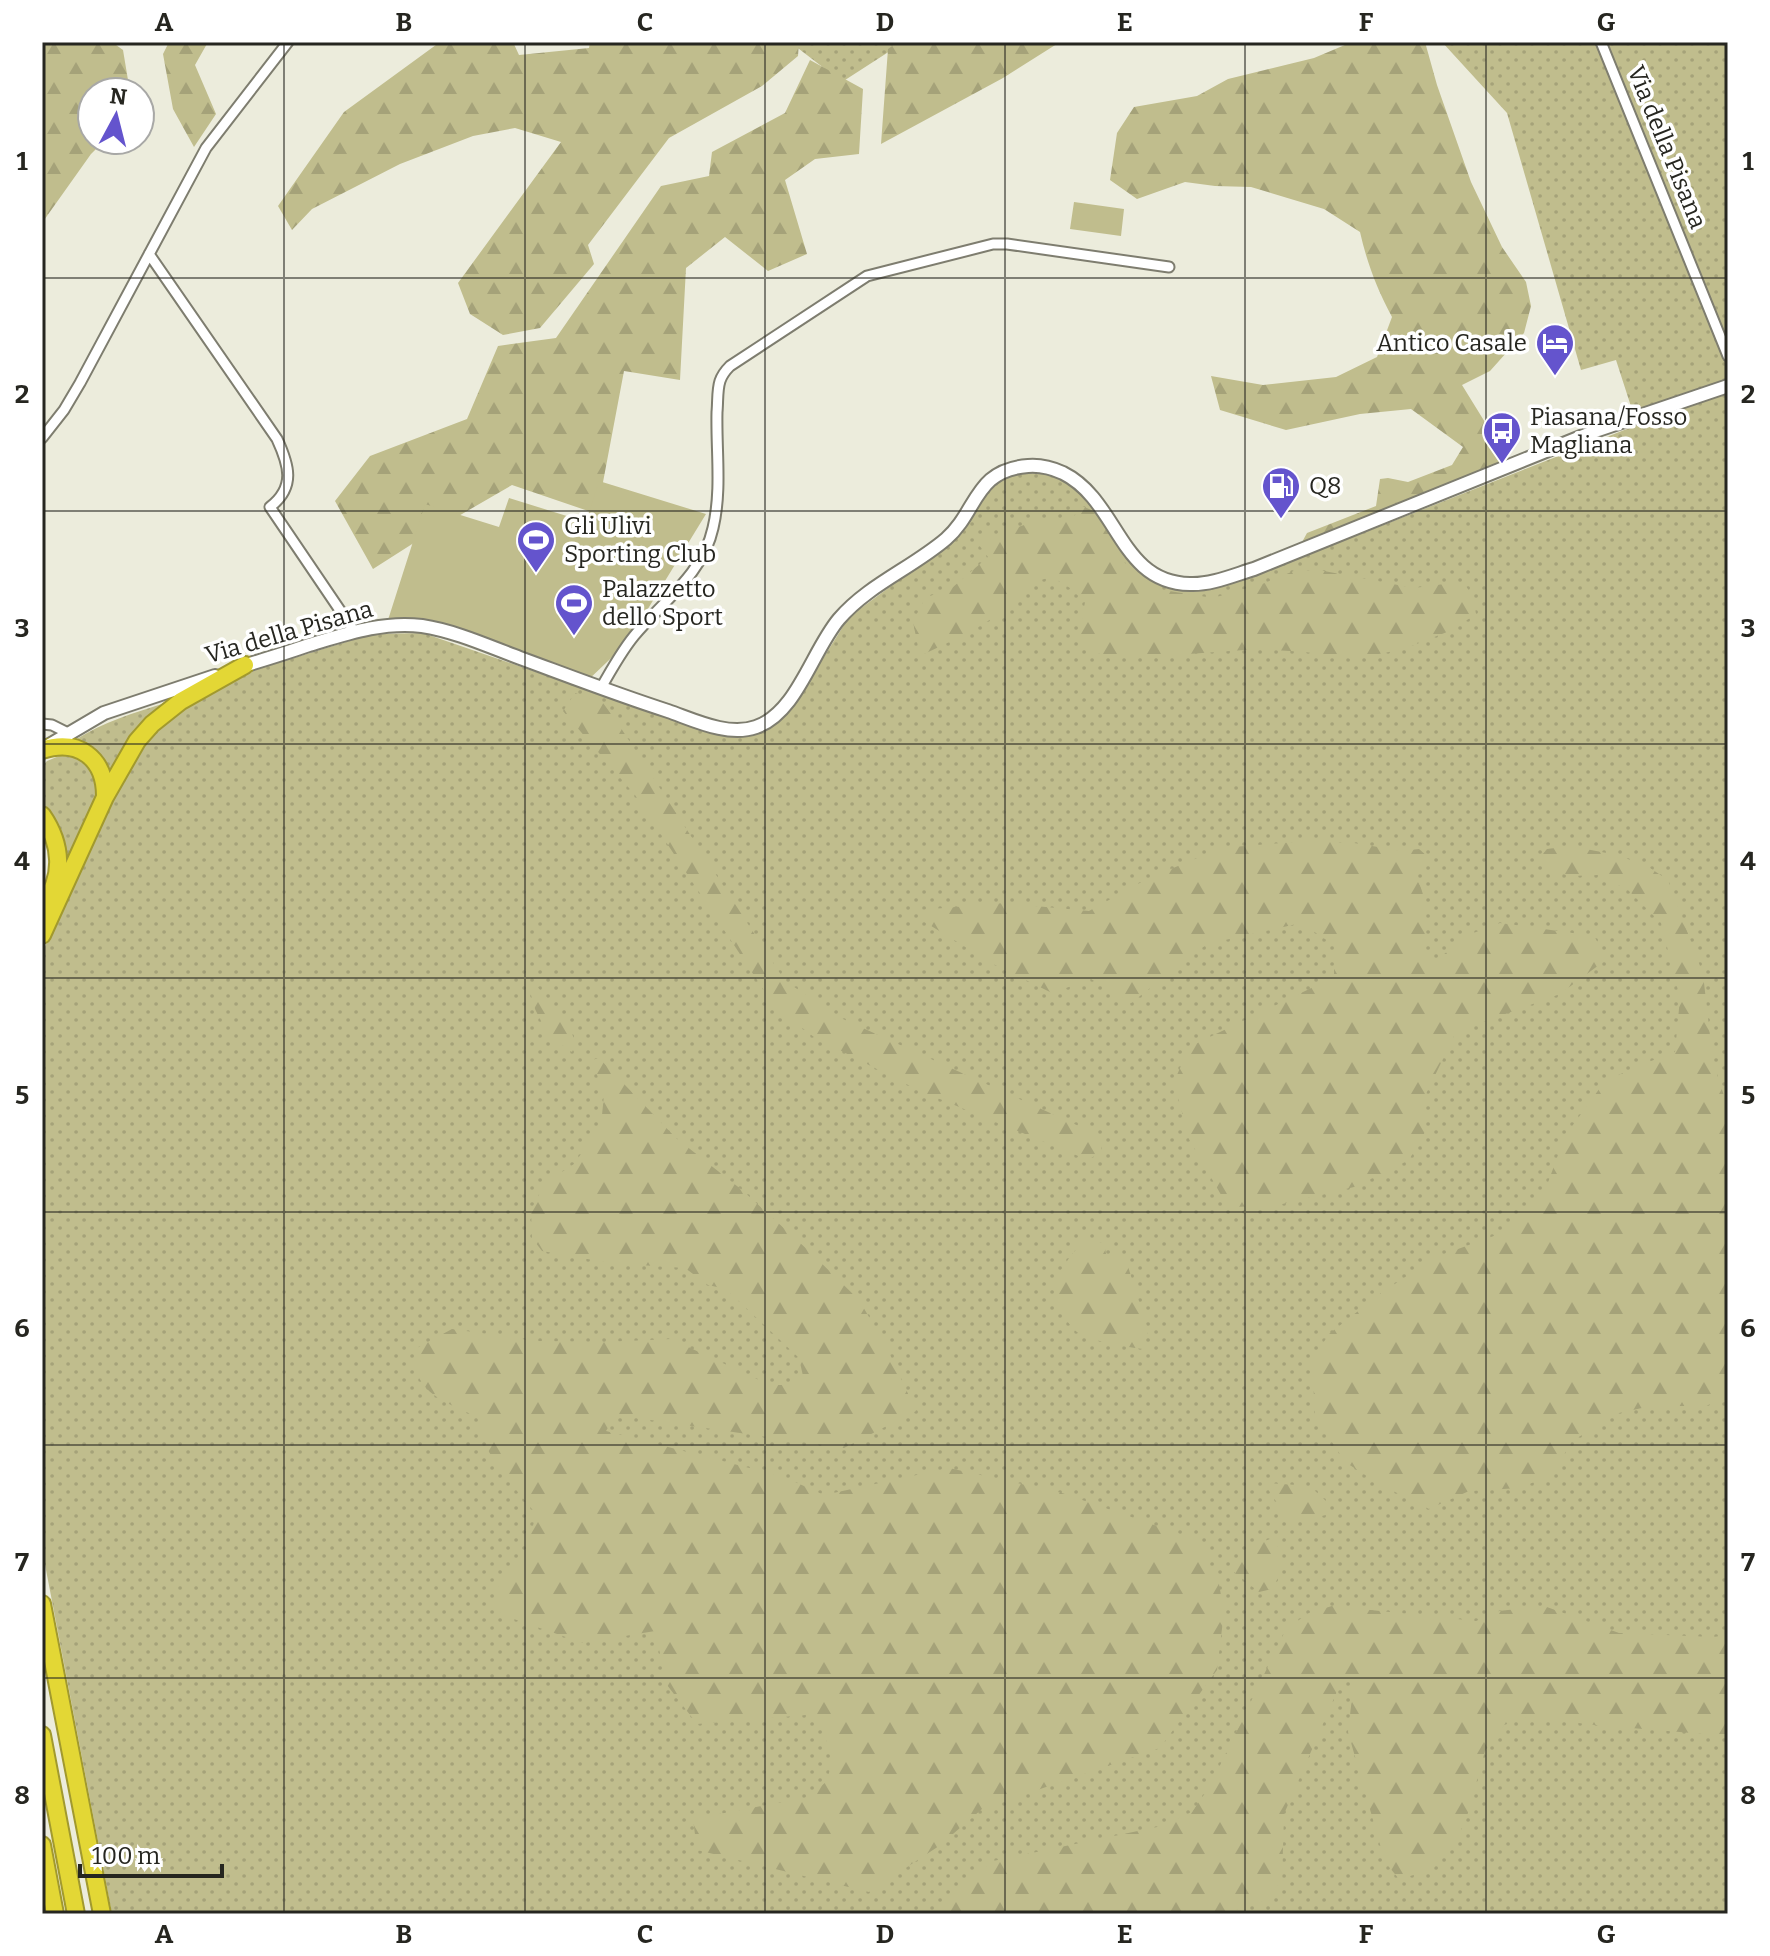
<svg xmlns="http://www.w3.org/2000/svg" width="1770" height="1956" viewBox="0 0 1770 1956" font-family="Bitter,serif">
	<defs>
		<pattern id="green-dots" width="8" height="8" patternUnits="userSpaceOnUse" patternTransform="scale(2)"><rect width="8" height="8" fill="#c0bd8d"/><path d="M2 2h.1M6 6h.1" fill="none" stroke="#a5a279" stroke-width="1.8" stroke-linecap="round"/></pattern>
		<pattern id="forest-firs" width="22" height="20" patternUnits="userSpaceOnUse" patternTransform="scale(2)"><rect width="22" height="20" fill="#c0bd8d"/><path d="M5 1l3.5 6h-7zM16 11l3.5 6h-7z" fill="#a5a279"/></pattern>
	</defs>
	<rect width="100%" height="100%" fill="#ececdc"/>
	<path fill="url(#green-dots)" d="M790 42H904L842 82Z
		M1442 42H1728V1914H112L42 1549V953L132 759 177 709 242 674 372 634 423 633 699 728 747 736 771 728 790 711 849 617 952 541 989 489 1010 475 1037 472 1064 480 1092 503 1136 569 1163 585 1193 589 1264 572 1637 425 1616 360 1581 370 1507 113Z
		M165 703 145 721 109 778C106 757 92 749 75 740 103 722 134 713 165 703Z
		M59 756H73L87 762 101 788 64 875 65 850 63 839 53 820 42 805V766L47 761Z"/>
	<path fill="url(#forest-firs)" d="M42 42H112L123 50 130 92H92V140H105L91 154 42 223Z
		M169 42H208L195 65 216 114 194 147 173 109 163 54Z
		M440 42H513L519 55 589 48 590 42H799L798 56 762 86 669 138 588 245 594 264 540 328 503 335 470 314 458 283 561 142 515 128 473 136 400 164 312 209 292 230 278 206 344 112Z
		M898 42H1060L1003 78 881 144 888 49Z
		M1352 42H1425L1437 85 1471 182 1502 247 1526 282 1531 306 1524 333 1490 371 1462 385 1504 453 1501 463 1301 544 1307 533 1376 506 1380 479 1388 478 1408 482 1452 465 1463 447 1411 409 1360 414 1286 430 1220 410 1211 376 1263 385 1336 377 1377 357 1392 317C1377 289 1367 263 1360 232L1324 209 1251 187 1215 186 1185 182 1137 199 1110 180 1117 133 1134 107 1197 96 1228 79 1314 58Z
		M810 60 863 89 859 154 815 159 785 180 807 254 768 271 725 237 686 268 680 380 624 371 597 514 512 485 431 532 373 569 335 501 370 456 467 419 498 346 556 338 661 186 709 176 712 152 785 113Z
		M1082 506 1096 512 1125 563 1163 590 1213 598 1265 583 1296 570 1324 571 1414 588 1452 583 1466 586 1473 597 1476 614 1452 630 1404 649 1354 659 1305 652 1258 649 1147 657 1102 655 1078 643 1085 602 1070 588 1052 577 1033 582 1014 605 970 632 920 656 913 622 925 598 953 587 988 557 976 541 1033 522 1074 516Z
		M575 693 603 703 617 722 785 981 843 1019 1103 1137 1101 1152 1088 1160 918 1090 814 1037 780 1011 765 992 635 795 563 711Z
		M1305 841 1354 843 1402 851 1419 849 1427 856 1424 867 1416 877C1430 902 1426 930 1422 956L1433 963 1468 935 1500 923 1594 936 1607 959 1560 994 1456 1032 1424 1098 1425 1132 1409 1160 1354 1187 1274 1206 1228 1207 1189 1139 1174 1082 1189 1047 1334 977V945L1301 923 1207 944 1131 1003 1091 979 1052 993 995 965 923 921 920 910 1004 903 1089 911 1147 879 1221 848Z
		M1570 846 1617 855 1647 866 1668 880 1703 974 1713 1062 1728 1108V1396L1706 1406H1651L1619 1413 1572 1441 1553 1474 1520 1488 1469 1491 1429 1509 1381 1485 1345 1462 1315 1416 1312 1360 1329 1334 1381 1293 1436 1257 1502 1233 1542 1199 1565 1136 1605 1081 1643 1064 1675 1052 1680 998 1661 923 1628 890 1598 875 1572 876 1550 871 1540 857 1547 849Z
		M534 983C547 999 583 1031 572 1052L548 1035 535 1009 529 988Z
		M599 1058 676 1138 742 1190 810 1252 859 1300 886 1346 916 1411 844 1448 616 1415 606 1431 784 1477 824 1495 949 1468 1062 1493 1203 1542 1210 1568 1219 1584 1224 1612 1217 1670 1160 1748 982 1809 939 1846 869 1892 697 1850 693 1819 809 1797 828 1780 832 1754 820 1726 806 1715 697 1724 667 1685 655 1631 583 1643 502 1615 495 1600 500 1579 526 1554 536 1514 504 1475 489 1452 477 1417C444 1401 411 1393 415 1349L452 1329 536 1341 604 1342 671 1339 770 1385H791L803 1376 799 1358 726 1289 708 1285 685 1268 610 1263 542 1251 532 1238 531 1210 545 1183 574 1164 601 1125 604 1095 592 1060Z
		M1085 1239 1104 1243 1106 1254 1125 1257 1148 1330 1144 1349C1130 1348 1087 1340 1077 1332 1066 1323 1054 1301 1055 1287 1056 1271 1075 1251 1085 1239Z
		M1264 1483 1297 1485 1313 1489 1326 1501V1515L1312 1518H1287Z
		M1270 1539 1278 1547 1279 1576 1272 1589 1259 1592 1233 1571C1237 1552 1252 1545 1270 1539Z
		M1332 1606 1476 1621 1499 1611 1544 1606 1619 1633 1713 1637 1728 1635V1736L1595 1725 1528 1717 1504 1725 1485 1751 1466 1820 1452 1847 1432 1870 1399 1879 1385 1862 1348 1732 1354 1681 1342 1680 1284 1814 1282 1880 1267 1900 1224 1914H929L993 1861 1162 1826 1192 1812 1210 1786 1286 1629 1309 1613Z"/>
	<path fill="#c0bd8d" d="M1074 202 1124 209 1121 236 1070 229Z
		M599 481 706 514 627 643 586 682 388 620 425 504 499 527 509 498 586 522Z"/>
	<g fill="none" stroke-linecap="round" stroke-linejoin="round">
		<defs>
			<path id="street" d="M1601 42 1728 356
				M149 254 277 439C289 465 296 487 270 507L354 631
				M42 438 64 410 80 383 206 148 288 42
				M601 688C611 670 621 652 634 636 663 601 703 574 713 528 722 490 716 450 717 412 718 402 717 390 720 381 722 375 726 370 730 366L867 276 993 244H1007L1169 267
				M42 724 52 725 68 733"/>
			<path id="secondary" d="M240 667C263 660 286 653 309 645 346 634 383 621 422 626 455 631 488 646 520 658 569 676 618 695 668 711 694 720 728 737 756 727 797 713 812 651 839 619 868 585 912 568 946 539 978 511 974 470 1028 466 1040 465 1052 468 1063 473 1119 501 1119 583 1190 584 1211 585 1234 575 1254 569L1598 430 1728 386
				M48 746 104 713 215 676"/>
			<path id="highway" d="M42 750C78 738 105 758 105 796
				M42 815C62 844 65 877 42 906
				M42 935 105 797 137 741 152 724 181 701 245 665
				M42 1604 102 1914
				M42 1735 76 1914
				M42 1845 55 1914"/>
		</defs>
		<use href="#street" stroke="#7e7d6f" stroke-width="13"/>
		<use href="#secondary" stroke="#7e7d6f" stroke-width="16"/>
		<use href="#highway" stroke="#a1992e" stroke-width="20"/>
		<use href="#street" stroke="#fff" stroke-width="9"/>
		<use href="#secondary" stroke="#fff" stroke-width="12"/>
		<use href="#highway" stroke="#e3d735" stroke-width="16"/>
	</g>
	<path fill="none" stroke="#262620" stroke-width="2" stroke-opacity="0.55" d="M284 42V1914M525 42V1914M765 42V1914M1005 42V1914M1245 42V1914M1486 42V1914M42 278H1728M42 511H1728M42 744H1728M42 978H1728M42 1212H1728M42 1445H1728M42 1678H1728"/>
	<defs>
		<symbol id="hotel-pin" viewBox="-11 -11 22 30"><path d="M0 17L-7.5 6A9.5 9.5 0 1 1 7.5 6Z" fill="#6454cd" stroke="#fff"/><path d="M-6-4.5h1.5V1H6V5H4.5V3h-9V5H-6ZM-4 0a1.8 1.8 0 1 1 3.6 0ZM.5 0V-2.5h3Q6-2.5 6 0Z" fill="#fff"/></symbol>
		<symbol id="bus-pin" viewBox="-11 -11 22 30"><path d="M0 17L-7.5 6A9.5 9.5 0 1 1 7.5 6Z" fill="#6454cd" stroke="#fff"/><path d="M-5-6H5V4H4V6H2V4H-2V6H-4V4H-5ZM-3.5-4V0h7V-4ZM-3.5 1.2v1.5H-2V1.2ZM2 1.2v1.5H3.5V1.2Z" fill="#fff"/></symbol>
		<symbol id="fuel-pin" viewBox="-11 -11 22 30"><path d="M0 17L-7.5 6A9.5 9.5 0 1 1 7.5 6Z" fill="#6454cd" stroke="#fff"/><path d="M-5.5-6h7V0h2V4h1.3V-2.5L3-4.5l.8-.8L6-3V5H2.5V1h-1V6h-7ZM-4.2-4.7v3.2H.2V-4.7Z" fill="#fff"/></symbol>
		<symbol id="stadium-pin" viewBox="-11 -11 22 30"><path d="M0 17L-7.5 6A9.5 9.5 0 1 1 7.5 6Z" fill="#6454cd" stroke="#fff"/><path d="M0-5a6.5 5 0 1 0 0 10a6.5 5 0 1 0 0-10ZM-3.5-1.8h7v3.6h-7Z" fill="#fff"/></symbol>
	</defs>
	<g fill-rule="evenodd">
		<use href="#hotel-pin" x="1533" y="321" width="44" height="60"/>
		<use href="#bus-pin" x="1480" y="409" width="44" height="60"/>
		<use href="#fuel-pin" x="1259" y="464" width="44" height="60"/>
		<use href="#stadium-pin" x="514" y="518" width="44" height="60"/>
		<use href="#stadium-pin" x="552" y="581" width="44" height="60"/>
	</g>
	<g text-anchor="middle" stroke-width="7" stroke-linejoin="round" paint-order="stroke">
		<g font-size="24" fill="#262620" stroke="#fff">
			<text transform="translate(1667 147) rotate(68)" y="8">Via della Pisana</text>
			<text transform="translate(289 632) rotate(-16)" y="8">Via della Pisana</text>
		</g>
		<g font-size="24" fill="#262620" stroke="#fff" text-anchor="start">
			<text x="1527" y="351" text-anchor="end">Antico Casale</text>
			<text x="1530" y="425">Piasana/Fosso<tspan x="1530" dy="28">Magliana</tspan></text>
			<text x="1309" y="494">Q8</text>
			<text x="564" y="534">Gli Ulivi<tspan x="564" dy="28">Sporting Club</tspan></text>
			<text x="602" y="597">Palazzetto<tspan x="602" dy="28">dello Sport</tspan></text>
		</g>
	</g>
	<rect width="1770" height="1956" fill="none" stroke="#ffffff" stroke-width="88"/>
	<g transform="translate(116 116) rotate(7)"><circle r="38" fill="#ffffff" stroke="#a8a8a6" stroke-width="2"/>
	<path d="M0-6L14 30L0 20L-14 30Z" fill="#6454cd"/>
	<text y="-12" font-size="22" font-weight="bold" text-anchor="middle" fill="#262620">N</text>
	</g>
	<path d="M80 1864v12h142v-12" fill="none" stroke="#262620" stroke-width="4"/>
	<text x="92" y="1864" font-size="24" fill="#262620" stroke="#ffffff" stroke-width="6" paint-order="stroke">100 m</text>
	<rect x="44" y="44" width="1682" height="1868" fill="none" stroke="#262620" stroke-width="3"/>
	<g font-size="26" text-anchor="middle" font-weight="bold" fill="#262620">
		<text x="164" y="31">A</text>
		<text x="404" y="31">B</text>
		<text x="645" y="31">C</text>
		<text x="885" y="31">D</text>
		<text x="1125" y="31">E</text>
		<text x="1366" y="31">F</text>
		<text x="1606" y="31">G</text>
		<text x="22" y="170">1</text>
		<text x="1748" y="170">1</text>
		<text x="22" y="403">2</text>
		<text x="1748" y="403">2</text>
		<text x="22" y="637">3</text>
		<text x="1748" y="637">3</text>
		<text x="22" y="870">4</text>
		<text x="1748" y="870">4</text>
		<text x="22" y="1104">5</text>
		<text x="1748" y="1104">5</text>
		<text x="22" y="1337">6</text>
		<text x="1748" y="1337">6</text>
		<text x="22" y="1571">7</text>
		<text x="1748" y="1571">7</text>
		<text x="22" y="1804">8</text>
		<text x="1748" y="1804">8</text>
		<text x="164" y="1943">A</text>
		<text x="404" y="1943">B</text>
		<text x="645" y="1943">C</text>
		<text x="885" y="1943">D</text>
		<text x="1125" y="1943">E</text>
		<text x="1366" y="1943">F</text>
		<text x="1606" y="1943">G</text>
	</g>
</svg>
